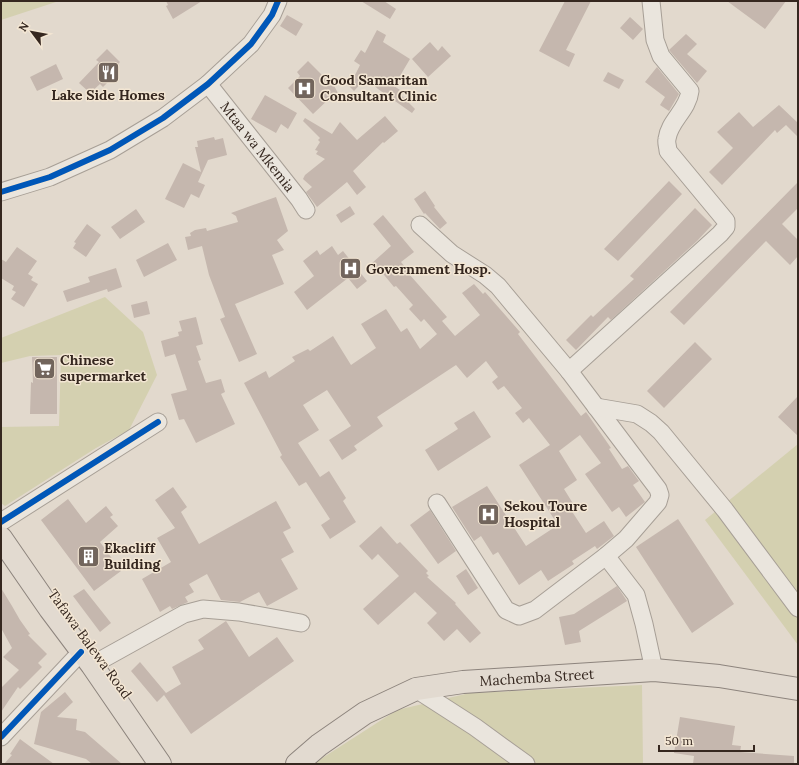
<svg xmlns="http://www.w3.org/2000/svg" width="799" height="765" viewBox="0 0 799 765" font-family="Lora,serif">
	<rect width="100%" height="100%" fill="#e2d9cd"/>
	<path fill="#d4d0b0" d="M1 1H59L1 20Z
		M105 297 143 332 157 375 129 430 96 448 5 506 1 503V427L59 426 61 355 30 356 1 363V338Z
		M798 444V645L705 520Z
		M642 685 643 764H313L397 710 470 693Z"/>
	<path fill="#c5b7ae" d="M166 1H202L173 19 166 6 168 5Z
		M361 1H384L396 9 390 19Z
		M565 1H591L566 50 575 54 569 67 539 51Z
		M727 1H786L765 29Z
		M287 15 303 24 296 36 280 26Z
		M630 17 643 29 633 40 620 28Z
		M377 30 386 35 383 42 410 59 394 86 400 90 398 92 415 109 412 113 378 89 366 78 354 91 346 83 355 75 360 65 354 61 361 50 365 53Z
		M686 34 697 44 687 54 707 71 697 83 669 50Z
		M430 42 438 51 442 46 451 56 428 77 412 59Z
		M107 49 120 62 113 69 117 73 103 87 100 84 90 93 79 83 99 62 96 60Z
		M308 61 330 83 332 82 338 93 331 97 313 114 288 88 300 76 297 72Z
		M56 64 63 79 37 91 30 77Z
		M657 67 679 94 669 111 660 105 665 97 645 82Z
		M608 72 624 80 619 89 603 81Z
		M265 95 297 113 288 129 281 124 276 133 251 119Z
		M779 105 798 123V137L786 125 777 133 775 130 722 185 709 172 733 148 717 132 739 112 753 127Z
		M385 116 398 131 384 143 383 142 353 171 366 187 357 195 347 182 317 207 306 192 312 187 303 179 305 175 325 159 316 154 318 151 315 150 320 142 318 140 320 138 303 121 305 118 332 134 340 122 357 140Z
		M214 137 215 140 223 138 227 155 208 160 198 182 205 185 199 198 191 194 184 208 165 199 183 163 201 172 195 147H198L197 141Z
		M669 181 682 194 618 261 604 249Z
		M798 182V208L782 224 798 240V256L790 265 766 241 684 325 670 312Z
		M425 191 435 206 434 207 447 223 440 229 425 213 424 214 414 199Z
		M276 197 288 231 277 240 284 250 272 255 284 284 235 304 257 354 239 362 220 319 225 317 209 275 202 246 188 250 185 237 191 236 190 233 195 230 206 228 207 231 238 222 236 216 231 213Z
		M350 206 355 214 341 223 336 215Z
		M695 208 712 225 697 241 611 320 608 317 576 350 566 340 591 315 593 317 634 279 630 276Z
		M136 209 145 222 120 239 111 227Z
		M383 215 414 252 401 262 410 273 409 274 447 317 442 321 455 336 480 315 462 293 474 284 483 294 485 292 520 332 518 334 581 416 586 412 611 448 609 449 622 469 628 466 639 481 633 485 645 502 626 517 619 507 612 512 585 474 601 463 580 435 559 451 577 480 564 489 577 510 573 513 586 533 604 521 614 536 597 549 595 546 572 561 574 564 548 581 541 570 519 585 498 552 493 555 481 536 474 541 452 507 487 486 526 546 558 525 519 465 550 445 529 418 523 423 515 413 522 408 504 386 498 390 492 382 498 377 486 361 467 378 456 365 377 417 383 426 354 446 357 450 342 460 329 440 351 426 327 390 303 405 319 430 298 443 320 477 329 471 346 498 343 501 356 522 330 539 321 525 330 519 306 482 299 486 280 457 282 455 244 383 266 371 269 378 295 361 292 357 308 349 310 351 333 336 351 365 376 348 361 324 386 309 401 332 407 328 420 349 437 334 424 319 421 322 409 309 413 305 396 286 394 287 380 270 377 272 371 264 391 246 373 224Z
		M87 224 101 235 86 257 73 248 76 243 74 242Z
		M168 243 177 260 144 277 136 260Z
		M332 246 338 255 343 251 367 281 357 289 348 278 307 310 294 292 314 276 303 261 317 250 320 255Z
		M17 247 37 261 28 274 33 277 31 280 38 284 24 307 11 299 16 292 12 290 14 286 1 278V259L6 262Z
		M116 268 122 287 108 292 107 289 67 302 63 291 90 282 88 277Z
		M147 301 150 314 134 318 131 305Z
		M196 317 203 344 196 346 201 360 198 361 206 383 221 379 225 392 221 394 235 424 196 443 184 419 179 420 171 394 187 390 175 354 165 357 161 341 179 336 178 332 182 331 179 321Z
		M695 342 712 359 664 408 647 391Z
		M32 357H57V414H30L31 382 33 383Z
		M798 396V436L778 417Z
		M474 411 491 437 438 471 425 450 458 429 454 423Z
		M173 487 187 507 181 512 199 544 276 501 291 528 283 532 294 552 281 559 298 589 267 606 259 592 240 602 221 600 207 574 189 584 194 592 185 597 188 602 172 609 170 606 160 612 142 579 171 562 157 538 175 528 155 500Z
		M68 499 86 523 106 506 113 515 110 517 118 526 100 542 121 571 94 591 41 520Z
		M430 510 456 551 438 564 410 525Z
		M678 519 734 604 692 633 636 547Z
		M381 526 397 544 400 542 428 571 426 573 429 576 427 577 456 603 455 604 481 633 470 643 457 629 444 641 427 623 437 613 415 592 378 625 363 609 399 576 378 554 372 560 359 546Z
		M466 569 478 588 468 595 456 576Z
		M617 586 627 601 579 631 581 642 565 645 559 617 574 614Z
		M1 588 12 606 20 620 30 634 28 635 47 654 38 663 42 667 20 689 18 687 1 712V688L19 670 3 657 12 648 1 628Z
		M84 589 111 623 100 632 73 596Z
		M226 621 249 657 277 637 294 661 191 734 164 695 157 702 131 671 140 662 166 693 181 684 172 667 204 649 198 640Z
		M65 692 73 702 57 717 77 719 76 730 85 732 122 764H92L86 759 34 744 41 712Z
		M680 717 735 726 732 745 741 746 740 752 794 756V764H693L694 756 674 753Z
		M20 739 24 742 54 764H4L12 755 10 754Z"/>
	<g fill="none" stroke-linecap="round" stroke-linejoin="round">
		<defs>
			<g id="minor">
				<path id="s1" d="M208 84 299 199 306 210"/>
				<path d="M1 192 50 177 110 150 163 118 208 84 251 44 272 15 278 1"/>
				<path d="M420 225 452 254 485 275 498 286 569 371 658 489 660 495 658 502 626 539 606 556 535 610 519 616 506 610 437 503"/>
				<path d="M569 371 720 234 726 227V221L668 151C668 147 666 143 667 139 669 121 688 110 690 91L661 56 655 40 651 1"/>
				<path d="M596 407 637 414 651 423 661 432 725 510 798 608"/>
				<path d="M1 522 158 422"/>
				<path d="M606 556 636 595 644 624 654 670"/>
				<path d="M92 665 184 614 203 609 239 612 301 623"/>
				<path d="M416 689 475 727 526 764"/>
				<path d="M1 737 81 652"/>
			</g>
			<g id="major">
				<path d="M1 538 50 609 92 665 160 764"/>
				<path id="s2" d="M297 764 319 745 365 713 416 689 463 682 654 670 719 676 798 689"/>
			</g>
		</defs>
		<use href="#minor" stroke="#a79f96" stroke-width="19"/>
		<use href="#major" stroke="#8d847d" stroke-width="24"/>
		<use href="#minor" stroke="#eae5dd" stroke-width="17"/>
		<use href="#major" stroke="#e2dad0" stroke-width="22"/>
		<defs>
			<path id="cycleway" d="M1 192 50 177 110 150 163 118 208 84 251 44 272 15 278 1
				M1 522 158 422
				M1 737 81 652"/>
		</defs>
		<use href="#cycleway" stroke="#f3e6d3" stroke-width="8"/>
		<use href="#cycleway" stroke="#0057b8" stroke-width="6"/>
	</g>
	<defs>
		<symbol id="restaurant-square" viewBox="-11 -11 22 22"><rect x="-9" y="-9" width="18" height="18" rx="4" fill="#72655c" stroke="#f3e6d3"/><path d="M-5-6h1v4h1v-4h1v4h1v-4h1v5L-1.5 .5V6h-2V.5L-5-1ZM5-6V6H3V1.5H1.5Q1.5-4 5-6Z" fill="#fff"/></symbol>
		<symbol id="hospital-square" viewBox="-11 -11 22 22"><rect x="-9" y="-9" width="18" height="18" rx="4" fill="#72655c" stroke="#f3e6d3"/><path d="M-5-5h3v3.5h4V-5h3V5h-3V1.5h-4V5h-3Z" fill="#fff"/></symbol>
		<symbol id="supermarket-square" viewBox="-11 -11 22 22"><rect x="-9" y="-9" width="18" height="18" rx="4" fill="#72655c" stroke="#f3e6d3"/><path d="M-6-5.5h2.5l.6 2H6L4.5 2H-2.5L-4.4-4H-6ZM-1.5 3.2a1.3 1.3 0 1 0 .1 0ZM3 3.2a1.3 1.3 0 1 0 .1 0Z" fill="#fff"/></symbol>
		<symbol id="building-square" viewBox="-11 -11 22 22"><rect x="-9" y="-9" width="18" height="18" rx="4" fill="#72655c" stroke="#f3e6d3"/><path d="M-4-6H4V6H1V3H-1V6H-4ZM-2.5-4.3h1.7v1.8h-1.7ZM.8-4.3h1.7v1.8H.8ZM-2.5-1h1.7V.8h-1.7ZM.8-1h1.7V.8H.8Z" fill="#fff"/></symbol>
	</defs>
	<g fill-rule="evenodd">
		<use href="#restaurant-square" x="96" y="60" width="25" height="25"/>
		<use href="#hospital-square" x="292" y="76" width="25" height="25"/>
		<use href="#hospital-square" x="338" y="256" width="25" height="25"/>
		<use href="#supermarket-square" x="32" y="356" width="25" height="25"/>
		<use href="#hospital-square" x="476" y="502" width="25" height="25"/>
		<use href="#building-square" x="76" y="544" width="25" height="25"/>
	</g>
	<g text-anchor="middle" stroke-width="3" stroke-linejoin="round" paint-order="stroke">
		<g font-size="14" font-weight="bold" fill="#35271f" stroke="#f3e6d3" text-anchor="start">
			<text x="320" y="85">Good Samaritan<tspan x="320" dy="16">Consultant Clinic</tspan></text>
			<text x="108" y="100" text-anchor="middle">Lake Side Homes</text>
			<text x="366" y="274">Government Hosp.</text>
			<text x="60" y="365">Chinese<tspan x="60" dy="16">supermarket</tspan></text>
			<text x="504" y="511">Sekou Toure<tspan x="504" dy="16">Hospital</tspan></text>
			<text x="104" y="553">Ekacliff<tspan x="104" dy="16">Building</tspan></text>
		</g>
		<g font-size="14" fill="#35271f" stroke="#f3e6d3">
			<text dy="5" stroke="none"><textPath href="#s1" startOffset="80">Mtaa wa Mkemia</textPath></text>
			<text transform="translate(90 644) rotate(54)" y="5">Tafawa Balewa Road</text>
			<text dy="5" stroke="none"><textPath href="#s2" startOffset="263">Machemba Street</textPath></text>
		</g>
	</g>
	<rect width="799" height="765" fill="none" stroke="#35271f" stroke-width="4"/>
	<g transform="translate(32 32) rotate(302)" stroke="#f3e6d3" stroke-width="3" paint-order="stroke">
	<path d="M0-3L7 15L0 10L-7 15Z" fill="#35271f"/>
	<text y="-6" font-size="11" font-weight="bold" text-anchor="middle" fill="#35271f">N</text>
	</g>
	<path d="M659 745v6h95v-6" fill="none" stroke="#35271f" stroke-width="2"/>
	<text x="665" y="745" font-size="12" fill="#35271f" stroke="#f3e6d3" stroke-width="3" paint-order="stroke">50 m</text>
</svg>
